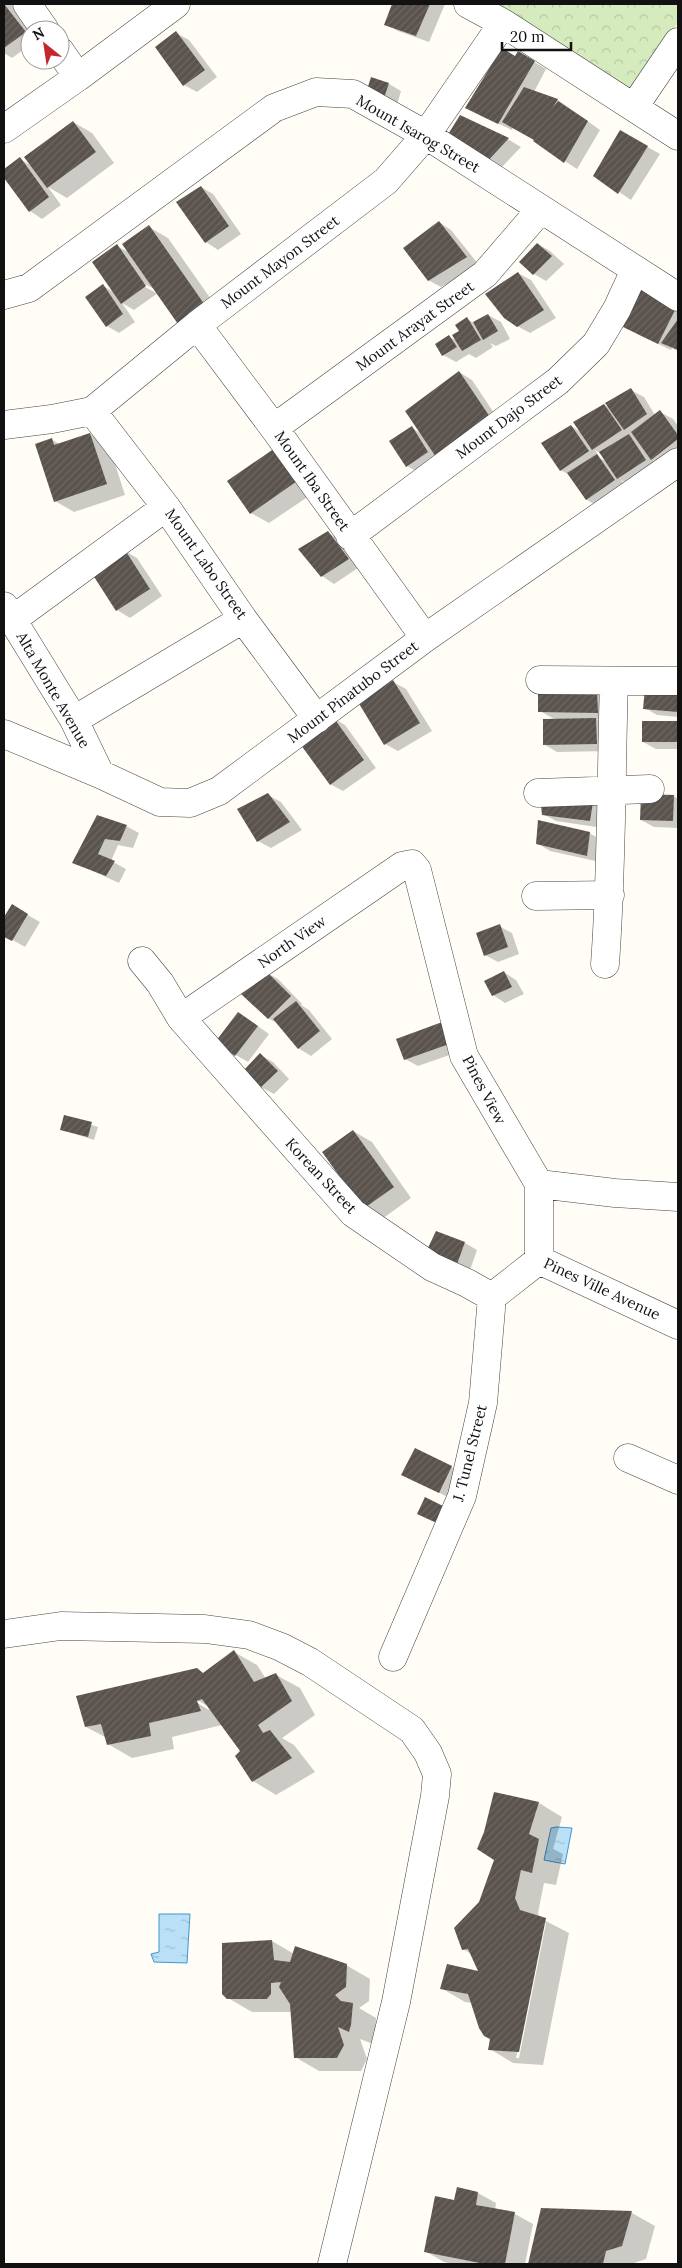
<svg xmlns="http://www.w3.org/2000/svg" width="682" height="2268" viewBox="0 0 682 2268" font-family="Lora,serif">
	<defs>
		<pattern id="park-crowns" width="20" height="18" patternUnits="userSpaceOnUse" patternTransform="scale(1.25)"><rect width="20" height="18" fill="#d5ebbd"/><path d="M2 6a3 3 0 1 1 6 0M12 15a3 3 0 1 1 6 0" fill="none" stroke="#b6c8a1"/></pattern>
		<pattern id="water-ripples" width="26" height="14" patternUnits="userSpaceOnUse" patternTransform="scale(1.25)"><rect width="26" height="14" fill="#b9e0f7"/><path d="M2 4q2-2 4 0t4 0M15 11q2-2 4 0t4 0" fill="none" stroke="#9ebfd3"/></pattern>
		<pattern id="building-hatch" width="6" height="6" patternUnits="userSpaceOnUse" patternTransform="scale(1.25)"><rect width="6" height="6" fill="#5a524d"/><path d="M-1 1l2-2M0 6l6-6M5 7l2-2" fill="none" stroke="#6d6662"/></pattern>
	</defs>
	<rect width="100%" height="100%" fill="#fffdf5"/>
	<path fill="url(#park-crowns)" d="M479 4H678V22L633 100Z"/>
	<path fill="url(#water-ripples)" stroke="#3f96cf" d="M557 1827 572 1828 565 1864 544 1860 551 1828Z
		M159 1914H190L187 1963 154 1962 151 1954 159 1952Z"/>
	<path fill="#0003" fill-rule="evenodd" d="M4 4 12 5 30 30V45L12 58 4 53Z
		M393 4H445L429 42 398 31 385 24Z
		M176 33 189 40 217 77 197 92 184 85Z
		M516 57 531 60 546 69 534 92 558 100 600 130 577 169 534 141 535 140 513 127 512 130 479 115Z
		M389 84 401 91 397 105 367 92Z
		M460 117 509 140 521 147 498 171 446 140Z
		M73 122 92 133 114 163 67 198 48 187 61 205 42 219 30 211 4 176V171L20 159 32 166Z
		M621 132 660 154 631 200 594 175Z
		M201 187 213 194 241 234 218 250 206 242Z
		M439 222 451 230 479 265 441 287 428 280Z
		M149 227 168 238 225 319 158 293 134 310 122 303 135 322 119 333 107 326 103 286 114 292 117 246 130 253ZM141 282 156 290V293L140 284Z
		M538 244 550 251 564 264 546 281 534 274Z
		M518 273 531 280 556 318 530 333 517 326Z
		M678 308V351L672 348 671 350 637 334Z
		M488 315 501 322 510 339 496 346 490 343 493 347 476 358 469 354 456 362 443 355 449 337 458 341 467 319 474 323Z
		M459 372 472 380 502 425 420 473 407 466 412 428 422 434Z
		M631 390 644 397 655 415 660 412 673 419 678 426V456L664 466 653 460 658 467 631 486 621 480 627 488 599 507 587 500 570 475 560 470 571 426 582 433 604 405 611 409ZM595 450 601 454 607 462 600 458Z
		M90 434 109 445 125 495 74 512 55 501 52 440 60 444Z
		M296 458 318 490 269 523 251 513Z
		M328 533 340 540 361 566 334 584 322 576Z
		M125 551 137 558 162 596 130 618 117 610 92 572Z
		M393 682 406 689 432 731 398 751 385 744Z
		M597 692 609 699 611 720 597 719 609 726 610 751 557 752 545 745 556 720 540 711Z
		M678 692V717L657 715 645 708Z
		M333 718 345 725 376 768 343 791 330 784Z
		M678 722V749H656L643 742V723Z
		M268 795 281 802 302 830 271 848 258 841Z
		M674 796 678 799V828L654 827 641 820Z
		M593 803 605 810 603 828 556 821 543 814Z
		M98 816 126 826 139 833 133 848 118 845 111 861 126 869 119 883 73 862Z
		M589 833 602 840 600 862 550 851 537 843Z
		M12 906 40 922 25 947 4 935V919Z
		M499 926 512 933 519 954 498 962 485 955Z
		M265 972 278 979 302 1004 301 1005 309 1010 332 1039 311 1056 298 1048 280 1025 268 1018Z
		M504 972 516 980 524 994 505 1003 493 995Z
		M239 1013 269 1034 248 1062 236 1055Z
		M457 1030 464 1050 418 1066 405 1059Z
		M260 1055 273 1062 289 1079 274 1094 261 1087Z
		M65 1116 98 1127 94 1140 62 1130Z
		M353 1131 372 1142 411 1198 382 1219 364 1208Z
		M465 1243 477 1250 469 1273 439 1261Z
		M451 1467 464 1474 452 1499 415 1481Z
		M234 1652 257 1665 266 1679 276 1675 300 1688 315 1715 282 1738 294 1745 315 1772 276 1795 253 1781 241 1751 222 1725 172 1737 174 1749 132 1758 108 1744 107 1738 86 1727 197 1669 204 1674ZM192 1697 209 1707V1710L191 1699Z
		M539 1803 562 1817 553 1849 563 1854 556 1885 544 1883 538 1913 540 1918 569 1933 543 2065 513 2063 490 2049 491 2039 473 2003 465 2002 441 1988 480 1973 471 1954 463 1949 480 1902ZM544 1923H546L519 2058H516Z
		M272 1941 294 1954 346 1965 370 1979 369 2001 359 2008 376 2018 375 2039 373 2044 360 2039 367 2059 361 2071H319L295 2057 292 2012H252L228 1998Z
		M458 2189 478 2193 496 2203 495 2210 515 2214 533 2224 525 2264H455L444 2262 425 2251 455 2201Z
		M542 2210 632 2213 655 2226 646 2259 631 2264H530Z"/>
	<path fill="url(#building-hatch)" d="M4 4 26 32 4 48Z
		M392 4H430L416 36 384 25Z
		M176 31 205 70 183 86 155 47Z
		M502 48 515 56 518 51 535 61 498 124 465 108Z
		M371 77 389 83 384 98 366 93Z
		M524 87 558 99 553 107 558 101 588 121 564 163 533 141 534 140 502 122Z
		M460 115 509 138 484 165 444 141Z
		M73 121 96 152 47 188 24 157Z
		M620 130 648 146 618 194 593 176Z
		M20 157 49 197 29 212 4 178V169Z
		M201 186 229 226 205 243 176 202Z
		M439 221 467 257 428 281 403 248Z
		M149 225 207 308 180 327 122 244Z
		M537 243 552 256 533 275 519 262Z
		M117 244 146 286 121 304 92 262Z
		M518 272 544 310 517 327 504 318 485 294Z
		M103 284 123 314 106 327 85 297Z
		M641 288 677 306 658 344 623 327Z
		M488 314 498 331 483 340 473 322Z
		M467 317 481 340 462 351 452 335 459 331 455 325Z
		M678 319V350L661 343Z
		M449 335 457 347 442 356 435 344Z
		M459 371 490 417 436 457 405 411Z
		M631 388 647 414 624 430 605 403Z
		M604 404 622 430 592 450 573 422Z
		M660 410 678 435V439L651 460 631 432Z
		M571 425 589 451 560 471 541 443Z
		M412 426 428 452 406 467 389 441Z
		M90 433 107 484 54 502 35 444 52 438 54 445Z
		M629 434 646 460 617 479 599 452Z
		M278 446 300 479 250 514 227 481Z
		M597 454 615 480 586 500 567 473Z
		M328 531 349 559 321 577 298 549Z
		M125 550 150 589 116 611 91 572Z
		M393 680 420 723 384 745 358 702Z
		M645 688 678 691V712L643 709Z
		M538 689 597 690 598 713 538 712Z
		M333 717 364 760 330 785 298 741Z
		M596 718 597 744 543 745V719Z
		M642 721H678V742H642Z
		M268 793 290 822 257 842 237 809Z
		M641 794 674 795 673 821 640 820Z
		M593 802 590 821 542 815 541 805Z
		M97 815 127 825 120 841 105 839 98 854 115 861 106 876 72 863Z
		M538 820 590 832 587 856 536 844Z
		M12 904 28 914 12 941 4 937V917Z
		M500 924 508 947 484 956 476 933Z
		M265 970 291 996 268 1019 241 994Z
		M504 971 512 987 492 996 484 981Z
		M296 1001 320 1031 298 1049 273 1019Z
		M238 1012 258 1026 235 1056 216 1041Z
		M445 1021 452 1043 404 1060 396 1039Z
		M260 1053 278 1071 260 1088 243 1071Z
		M64 1115 92 1122 88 1137 60 1130Z
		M353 1130 394 1187 363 1209 322 1152Z
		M436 1231 465 1242 456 1267 425 1254Z
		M415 1448 452 1466 439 1493 401 1475Z
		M425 1497 449 1509 441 1525 417 1514Z
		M234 1650 254 1682 276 1673 292 1701 258 1725 263 1733 270 1730 292 1758 252 1782 235 1756 240 1751 202 1699 197 1701 201 1711 149 1723 151 1736 107 1745 101 1724 85 1727 76 1696 197 1668 203 1673Z
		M494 1792 539 1802 529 1834 539 1839 532 1873 521 1870 515 1898 520 1910 546 1918 519 2052 488 2050 490 2039 484 2036 479 2028 468 1994 440 1989 447 1964 478 1971 468 1949 462 1950 454 1928 479 1902 494 1860 477 1849 484 1832Z
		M272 1940 274 1960 290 1962 295 1946 347 1964 346 1987 335 1995 341 2001 353 2003 351 2025 349 2032 338 2027 344 2045 337 2058H294L290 2004 279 1987 281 1982 271 1983V1994L267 1999H227L222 1994V1943Z
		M457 2187 478 2192 476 2205 515 2212 505 2264H485L424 2252 435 2196 454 2200Z
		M541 2208 632 2211 622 2246 606 2251 603 2264H528Z"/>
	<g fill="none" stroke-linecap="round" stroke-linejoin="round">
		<defs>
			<path id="minor" d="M27 4 45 30
				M468 4 503 23 678 136
				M60 51 78 77
				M634 107 678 42
				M4 129 78 77 176 4
				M4 295 29 288 274 108 316 92 353 94 426 135 678 297
				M197 325 274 428 425 638
				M92 411 166 507 243 619 317 719
				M4 425 52 419 92 411 197 325 386 181 426 135 503 23
				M274 428 485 274 541 209
				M350 536 558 381 596 344 617 309 635 270
				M4 606 74 720 100 774
				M12 620 166 507
				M540 680 678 681
				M74 720 243 619
				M4 734 100 774 160 802 190 803 219 791 425 638 678 462
				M538 793 650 789
				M536 896 610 895
				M142 961 160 983 181 1018 353 1213 432 1267 467 1283 492 1297
				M605 964C612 870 611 775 614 681
				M181 1018 402 866 412 864 417 870 464 1056 539 1184 615 1193 678 1197
				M539 1260 678 1325
				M539 1260V1184
				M492 1297 539 1260
				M628 1458 678 1480
				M4 1634 61 1626 205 1629 249 1635 281 1647 310 1662 412 1730 428 1753 437 1774 435 1796 396 2002 332 2264
				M393 1657 462 1496 483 1403 492 1297"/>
		</defs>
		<use href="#minor" stroke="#444" stroke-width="29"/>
		<use href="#minor" stroke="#fff" stroke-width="28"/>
	</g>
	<g text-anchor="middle" stroke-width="5" stroke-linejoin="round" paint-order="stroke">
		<g font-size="15" fill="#111" stroke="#fff">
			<text transform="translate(418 134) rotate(30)" y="5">Mount Isarog Street</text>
			<text transform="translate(280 262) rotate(-37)" y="5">Mount Mayon Street</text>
			<text transform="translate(415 326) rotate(-36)" y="5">Mount Arayat Street</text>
			<text transform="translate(509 417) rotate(-37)" y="5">Mount Dajo Street</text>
			<text transform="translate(312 481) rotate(55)" y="5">Mount Iba Street</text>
			<text transform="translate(206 564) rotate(55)" y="5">Mount Labo Street</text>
			<text transform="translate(53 690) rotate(60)" y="5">Alta Monte Avenue</text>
			<text transform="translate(353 692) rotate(-37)" y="5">Mount Pinatubo Street</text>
			<text transform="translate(292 942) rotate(-35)" y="5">North View</text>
			<text transform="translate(484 1090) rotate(62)" y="5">Pines View</text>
			<text transform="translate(321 1176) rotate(47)" y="5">Korean Street</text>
			<text transform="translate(602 1289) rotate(25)" y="5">Pines Ville Avenue</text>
			<text transform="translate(470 1453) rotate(-76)" y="5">J. Tunel Street</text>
		</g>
	</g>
	<rect width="682" height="2268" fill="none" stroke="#111111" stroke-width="10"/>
	<g transform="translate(45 45) rotate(330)"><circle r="24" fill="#ffffff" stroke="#a0a0a0"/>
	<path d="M0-4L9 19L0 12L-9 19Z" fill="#c4262e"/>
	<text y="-8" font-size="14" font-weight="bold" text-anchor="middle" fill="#111111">N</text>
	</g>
	<path d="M502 42v8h69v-8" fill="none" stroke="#111111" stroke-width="2.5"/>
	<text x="510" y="42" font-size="15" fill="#111111" stroke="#ffffff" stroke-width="4" paint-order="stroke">20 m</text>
</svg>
